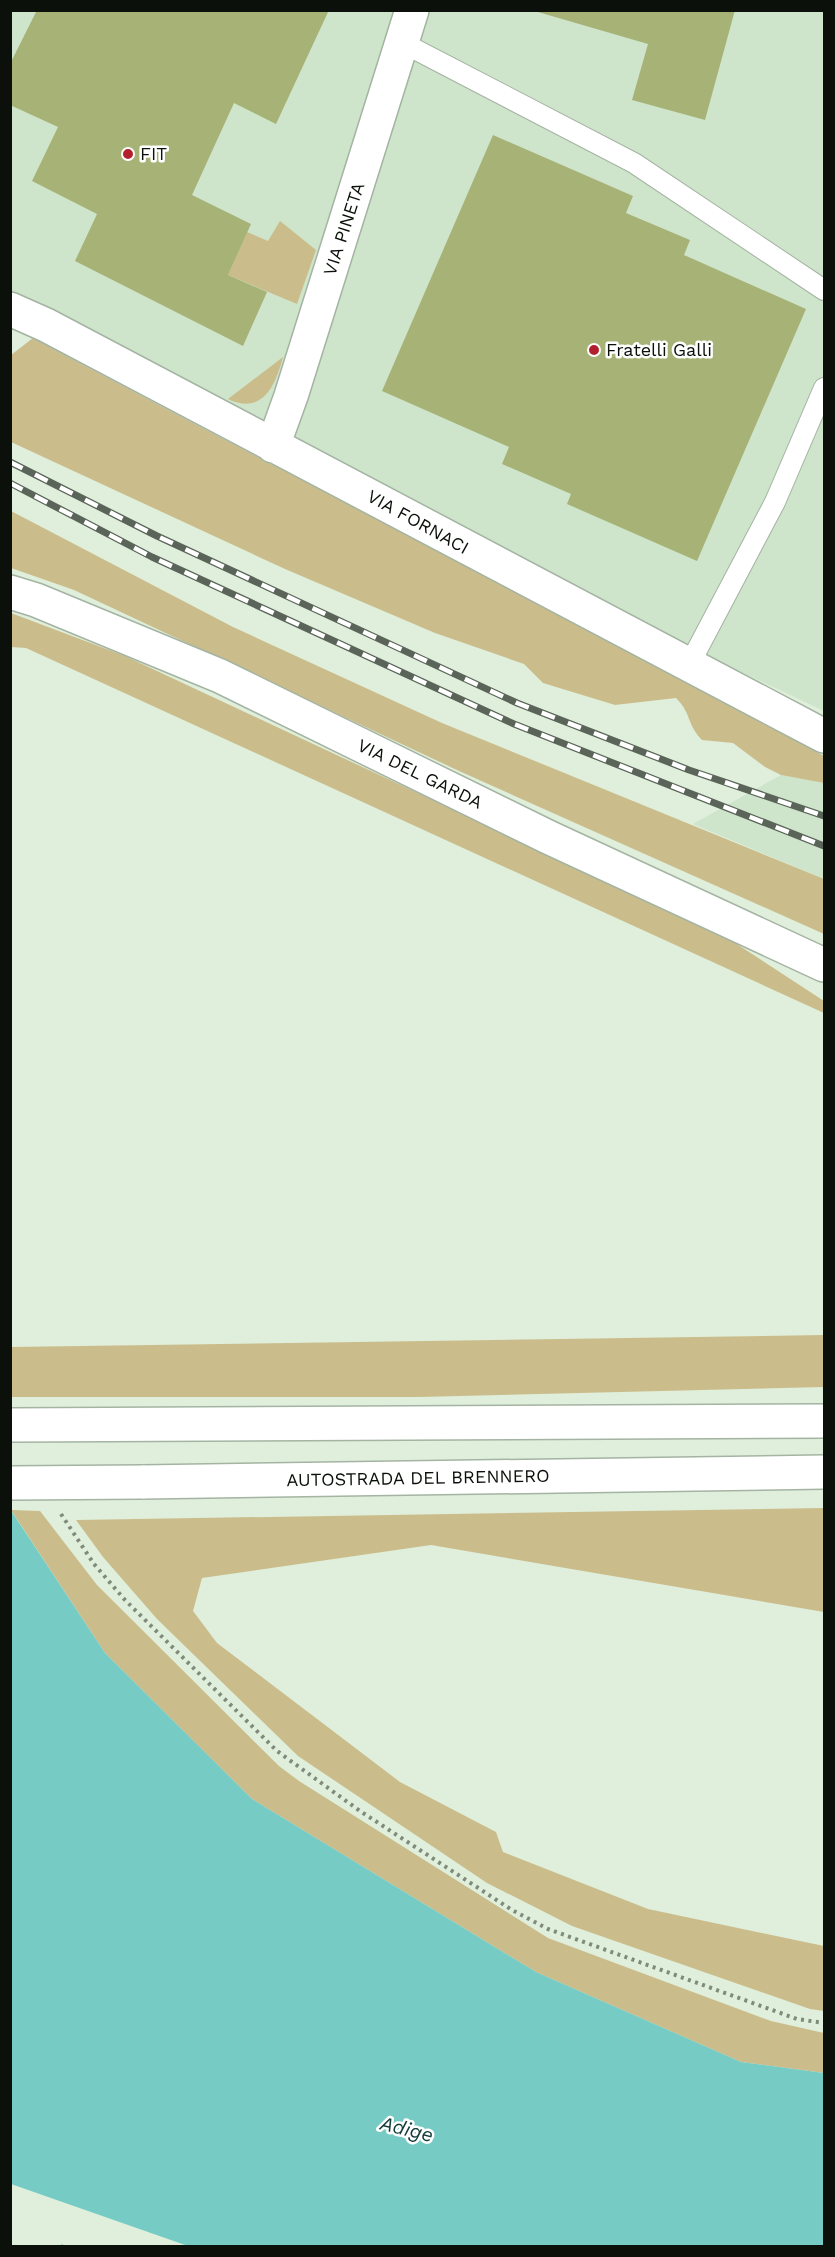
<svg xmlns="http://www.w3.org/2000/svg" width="835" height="2257" viewBox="0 0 835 2257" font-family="'Work Sans',sans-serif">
	<rect width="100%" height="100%" fill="#dfefdc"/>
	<path fill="#cee4cb" d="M10 11H824V711L11 329Z
		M781 775 824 783V879L693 824Z"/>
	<path fill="#cbbd8b" d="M280 221 316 250 297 304 228 275 247 232 268 241Z
		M33 338C296 479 562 613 824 756V783L781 775 765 767 733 743 702 740C686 723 692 714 676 698L615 705 543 683 524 664 435 633 285 569 11 442V355Z
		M283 357C276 384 263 416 228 399Z
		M11 511 233 627 442 723 824 879V934L459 771 74 590 11 568Z
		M11 613 125 656 726 937 824 1001V1013L26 648 11 647Z
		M824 1335V1387L420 1397H11V1347Z
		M824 1508V1612L431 1545 202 1578 193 1611 217 1643 400 1782 496 1832 503 1852 648 1909 824 1946V2011L810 2009 572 1926 487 1883 298 1756 157 1619 103 1557 76 1520Z
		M11 1510 40 1511 97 1585 279 1766 299 1781 548 1938 771 2021 824 2033V2073L741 2062 536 1972 252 1799 105 1653Z"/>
	<path fill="#76cbc5" d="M10 1509 105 1653 252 1799 536 1972 741 2062 824 2073V2246H62L11 2183Z"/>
	<path fill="#dfefdc" d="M11 2184 188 2246H69L60 2244 62 2246H58L10 2188Z"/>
	<path fill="#a7b376" d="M32 10H329L276 124 234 103 192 195 251 224 228 275 267 292 243 346 75 261 97 214 32 181 58 127 10 105V64L36 12Z
		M531 10H735L705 120 632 100 648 44Z
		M493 135 633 196 626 213 690 240 684 255 806 309 697 561 567 504 571 494 502 464 509 447 382 391Z"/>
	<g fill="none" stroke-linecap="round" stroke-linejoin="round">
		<defs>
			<path id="service" d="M403 43 634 163 824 290
				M689 665 775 502 824 388"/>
			<path id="minor" d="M10 309 46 325C305 463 565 599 824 736
				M273 446 291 396 412 10"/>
			<path id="primary" d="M10 592 36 600 220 676 548 837 824 965"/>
			<path id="motorway" d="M10 1425 824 1421
				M142 1482 824 1472"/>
		</defs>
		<use href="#service" stroke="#a4b4a2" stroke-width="22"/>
		<use href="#minor" stroke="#a4b4a2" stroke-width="36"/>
		<use href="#primary" stroke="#a4b4a2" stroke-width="36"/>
		<use href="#motorway" stroke="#a4b4a2" stroke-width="36"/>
		<path stroke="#7f8a7c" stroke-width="4" stroke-dasharray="3 4.5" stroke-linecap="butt" d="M61 1514 94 1564 125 1600 277 1751 360 1811 512 1910 548 1929 797 2019 824 2023"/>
		<use href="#service" stroke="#fff" stroke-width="20"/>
		<use href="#minor" stroke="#fff" stroke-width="33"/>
		<use href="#primary" stroke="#fff" stroke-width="33"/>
		<use href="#motorway" stroke="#fff" stroke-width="33"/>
		<defs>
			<path id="rail" d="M10 462 157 536 517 703 689 770 824 816
				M10 483 152 557 514 724 824 846"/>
		</defs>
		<use href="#rail" stroke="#5a6458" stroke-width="7"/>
		<use href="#rail" stroke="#fff" stroke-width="4.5" stroke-dasharray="14" stroke-linecap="butt"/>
		<defs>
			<path id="motorway-bridge" d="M10 1483 142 1482"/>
		</defs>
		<use href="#motorway-bridge" stroke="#a4b4a2" stroke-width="36" stroke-linecap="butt"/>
		<use href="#motorway-bridge" stroke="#fff" stroke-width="33"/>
	</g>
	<g fill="#b2202e" stroke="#fff" stroke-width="2">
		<circle cx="128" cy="154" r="6"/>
		<circle cx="594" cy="350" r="6"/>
	</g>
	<g text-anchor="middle" stroke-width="5" stroke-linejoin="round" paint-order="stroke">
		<g font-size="18" fill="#0b110a" stroke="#fff" text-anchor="start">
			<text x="140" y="160">FIT</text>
			<text x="606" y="356">Fratelli Galli</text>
		</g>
		<g font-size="18" fill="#0b110a" stroke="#fff">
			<text transform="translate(344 229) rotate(-72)" y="6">VIA PINETA</text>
			<text transform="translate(418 522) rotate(29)" y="6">VIA FORNACI</text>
			<text transform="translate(420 774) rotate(26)" y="6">VIA DEL GARDA</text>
			<text transform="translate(418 1478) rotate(-1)" y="6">AUTOSTRADA DEL BRENNERO</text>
		</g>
		<g font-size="20" font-style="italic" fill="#113a38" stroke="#fff">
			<text transform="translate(407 2129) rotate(14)" y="7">Adige</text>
		</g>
	</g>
	<rect width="835" height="2257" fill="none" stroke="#0b110a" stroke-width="24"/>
</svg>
